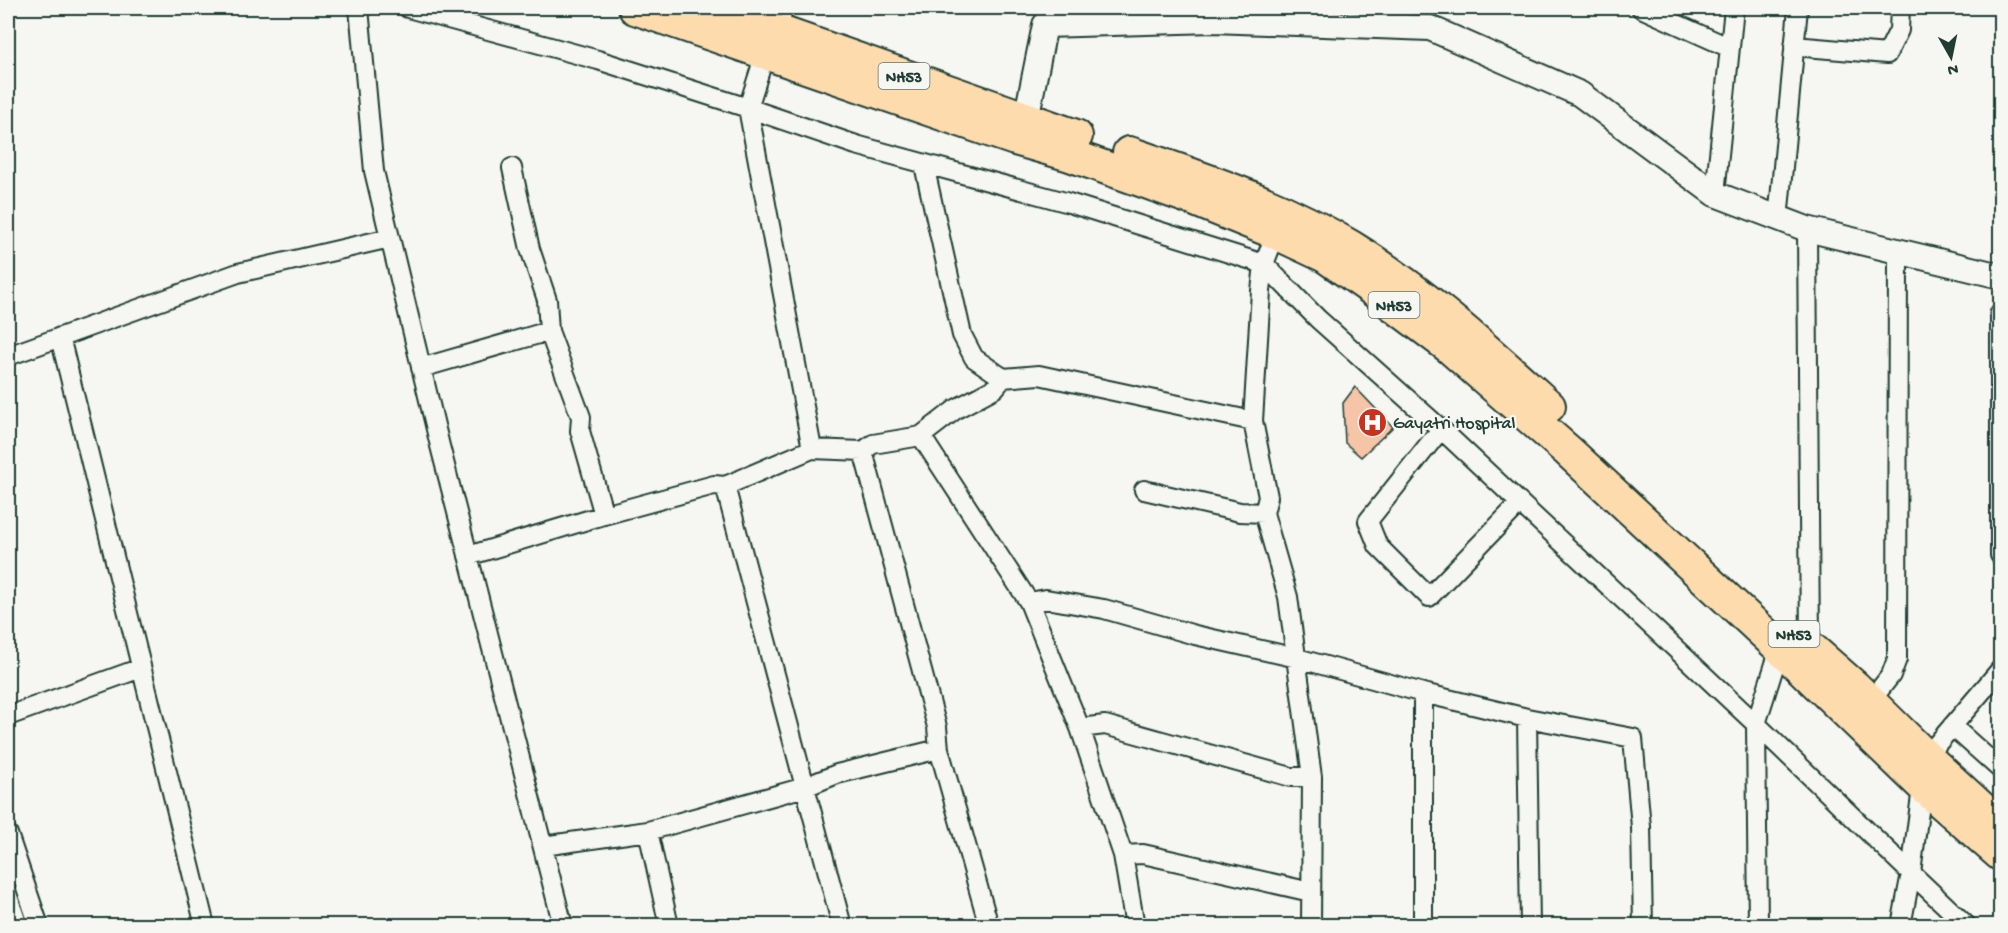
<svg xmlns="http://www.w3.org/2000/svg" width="2008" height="933" viewBox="0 0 2008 933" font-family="'Gochi Hand',sans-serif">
	<rect width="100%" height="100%" fill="#f6f6f2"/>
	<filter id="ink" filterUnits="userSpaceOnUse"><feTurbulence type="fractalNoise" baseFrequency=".0167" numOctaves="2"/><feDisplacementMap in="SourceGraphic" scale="12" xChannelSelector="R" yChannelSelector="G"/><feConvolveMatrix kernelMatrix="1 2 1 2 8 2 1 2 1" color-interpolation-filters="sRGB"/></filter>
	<g filter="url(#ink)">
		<path fill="#f6c4a7" stroke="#1f3d34" stroke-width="1.5" d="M1355 387 1393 427 1361 457 1345 443 1343 403Z"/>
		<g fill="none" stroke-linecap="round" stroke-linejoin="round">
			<defs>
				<path id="service" d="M765 24 766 8
					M784 29 787 8"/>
				<path id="minor" d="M359 8 374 171 440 446 563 926
					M408 8 598 60 748 108 856 145 1069 203 1264 264 1318 319 1441 429 1756 724 1758 926
					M1641 8 1730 48
					M1045 25 1046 8
					M760 45 758 52 761 67 748 108 812 449
					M1794 46 1887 54 1899 30 1900 8
					M924 165 962 335 974 358 1003 378 1039 375 1253 421
					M512 168 530 249 547 300 549 331 581 417 580 431 604 515
					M1715 194 1734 8
					M1778 220 1798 8
					M1807 229 1810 649
					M1276 233 1264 264 1261 291 1253 421 1268 497 1264 513 1288 597 1312 777 1311 926
					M2000 313V555
					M60 337 205 926
					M8 356 238 273 390 238
					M421 368 549 331
					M1441 429 1368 521 1378 546 1429 597 1520 503
					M921 436 1029 602 1080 728 1123 855 1135 926
					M863 451 937 727 939 749 989 926
					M725 486 842 926
					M1144 490 1240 512 1264 513
					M468 556 604 515 714 485 725 486 812 449 863 451 873 444 921 436 956 409 995 388 1003 378
					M1029 602 1046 599 1104 609 1195 635 1297 658 1423 693 1527 718 1633 738 1641 827 1643 926
					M1780 648 1756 724 1911 873
					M1870 702 1891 675 1897 659 1898 252
					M8 716 141 668
					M1527 718 1530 926
					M1952 726 2000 769
					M1080 728 1105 725 1291 777H1312
					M648 831 669 926
					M8 834 39 926
					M543 846 648 831 805 787 837 774 939 749
					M1123 855 1143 854 1311 892
					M1911 873 1926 757 2000 670
					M1423 926V693
					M1901 926 1911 873 1967 926"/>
				<path id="tertiary" d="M1026 119 1045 25 1213 20 1430 28 1580 94 1715 194 1807 229 2000 276"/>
				<path id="trunk" d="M635 8 1015 139 1070 155 1188 197 1276 233 1325 256 1372 289 1448 346 1568 451 1780 648 1923 786 2000 854
					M697 8 783 33 1076 136
					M1129 153C1205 179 1282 205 1351 247 1424 292 1486 349 1549 406
					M1806 644 1855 687 1926 757 2000 825"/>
			</defs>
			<use href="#service" stroke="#1f3d34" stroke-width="14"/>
			<use href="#minor" stroke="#1f3d34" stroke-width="22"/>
			<use href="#tertiary" stroke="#1f3d34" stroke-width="28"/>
			<use href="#trunk" stroke="#1f3d34" stroke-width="36"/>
			<use href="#service" stroke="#f6f6f2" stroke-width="9"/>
			<use href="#minor" stroke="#f6f6f2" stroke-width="18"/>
			<use href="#tertiary" stroke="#f6f6f2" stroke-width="24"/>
			<use href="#trunk" stroke="#fedbac" stroke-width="32"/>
		</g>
	</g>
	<defs>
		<symbol id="hospital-disc" viewBox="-11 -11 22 22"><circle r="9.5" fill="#c8321e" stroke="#f6f6f2"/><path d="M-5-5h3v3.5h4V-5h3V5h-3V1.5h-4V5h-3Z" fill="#fff"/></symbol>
	</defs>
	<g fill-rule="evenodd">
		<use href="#hospital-disc" x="1356" y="406" width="33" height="33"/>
	</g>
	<g text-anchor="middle" stroke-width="4.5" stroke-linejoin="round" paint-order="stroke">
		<g fill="#f6f6f2" stroke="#60746d" stroke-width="1.5">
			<rect x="878.5" y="63" width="51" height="26" rx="4.5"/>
			<rect x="1368.5" y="292" width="51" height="26" rx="4.5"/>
			<rect x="1768.5" y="621" width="51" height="26" rx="4.5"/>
		</g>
		<g font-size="16" font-weight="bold" fill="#1f3d34">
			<text x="904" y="82">NH53</text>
			<text x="1394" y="311">NH53</text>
			<text x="1794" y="640">NH53</text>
		</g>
		<g font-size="18" fill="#1f3d34" stroke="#f6f6f2" text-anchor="start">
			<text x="1393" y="428">Gayatri Hospital</text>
		</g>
	</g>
	<rect width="2008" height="933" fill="none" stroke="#f6f6f2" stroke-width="30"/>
	<rect x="15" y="15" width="1978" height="903" fill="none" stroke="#1f3d34" stroke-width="2" filter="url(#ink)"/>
	<g transform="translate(1951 57) rotate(171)" stroke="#f6f6f2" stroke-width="4.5" paint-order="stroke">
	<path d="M0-4.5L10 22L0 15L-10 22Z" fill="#1f3d34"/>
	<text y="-9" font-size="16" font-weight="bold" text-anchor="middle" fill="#1f3d34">N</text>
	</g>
</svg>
